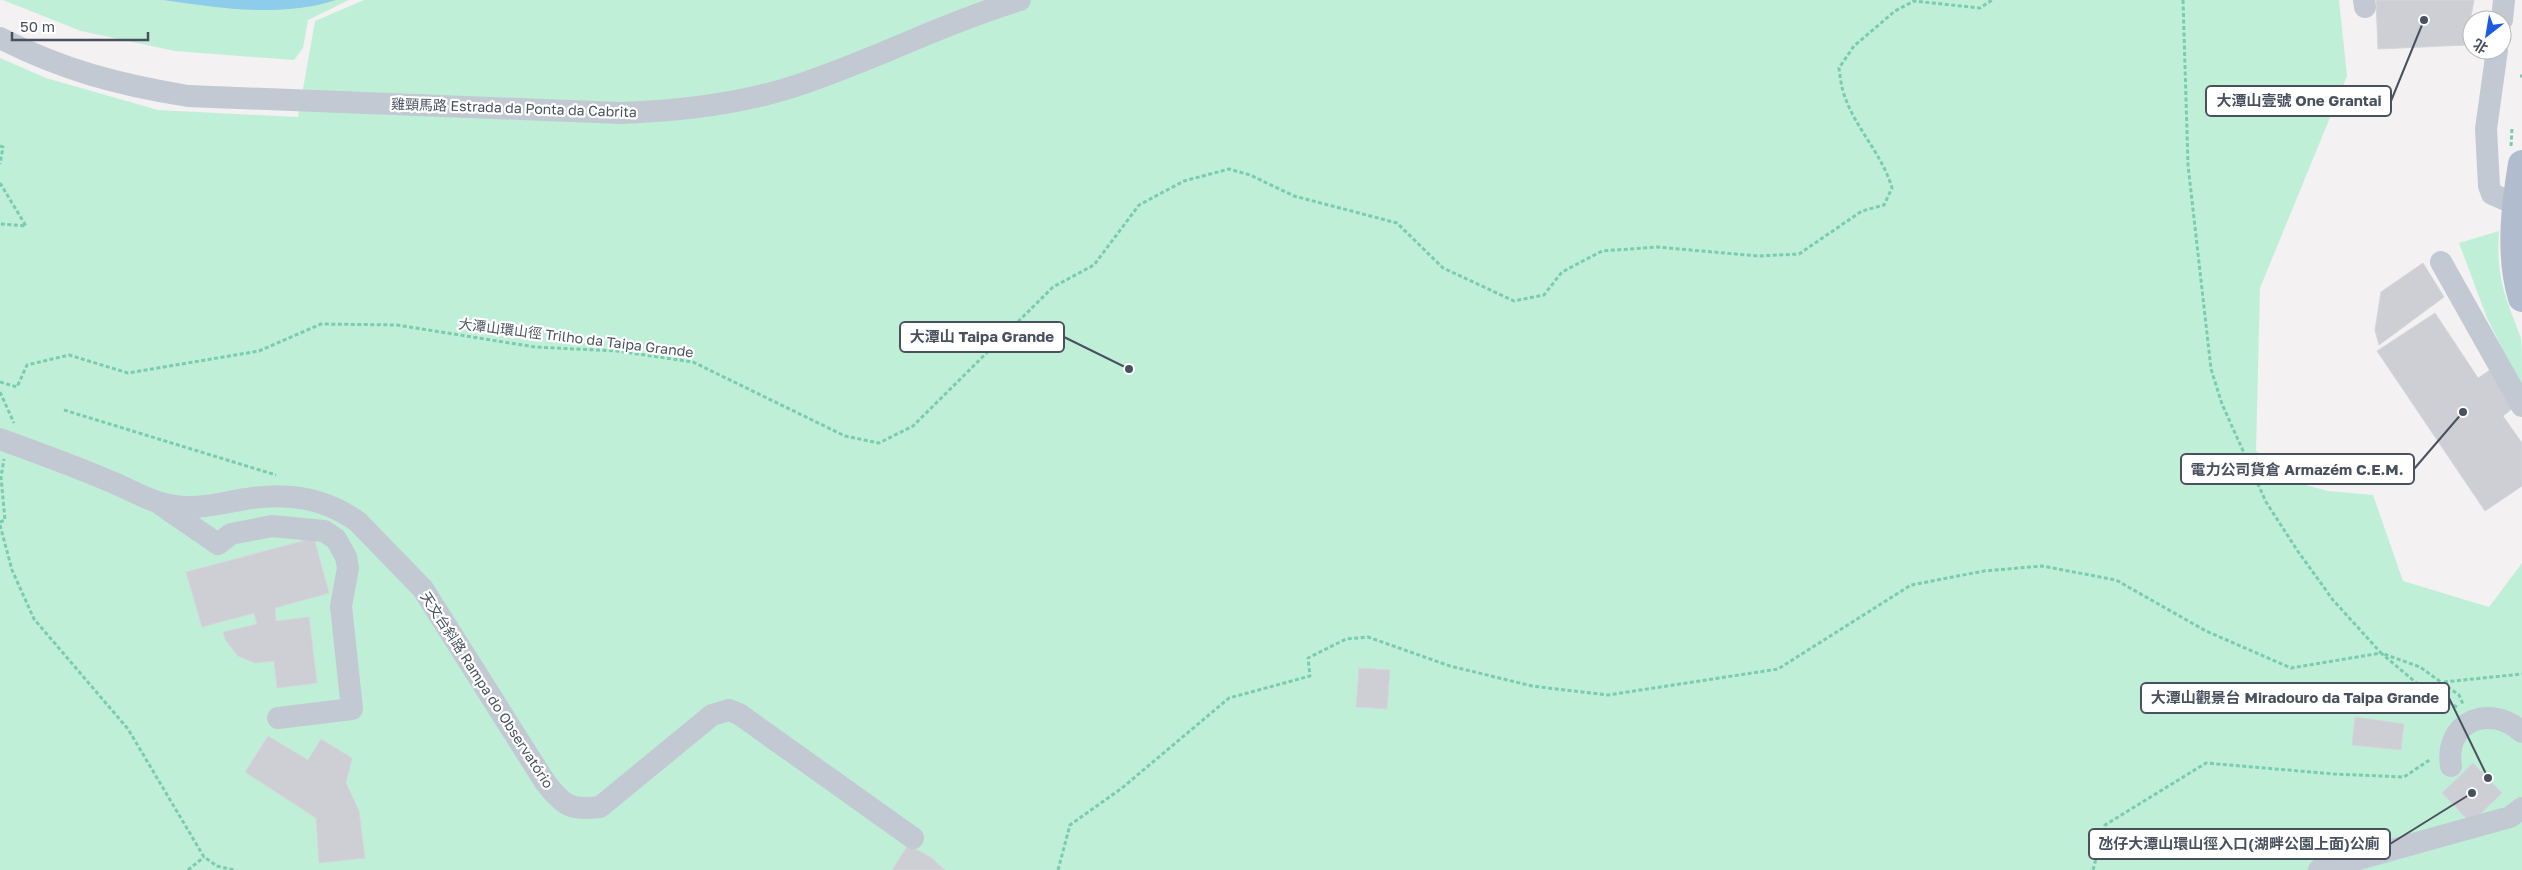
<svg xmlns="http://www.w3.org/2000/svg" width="2522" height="870" viewBox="0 0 2522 870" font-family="'Golos Text','Noto Sans SC',sans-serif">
	<rect width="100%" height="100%" fill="#f3f1f1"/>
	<path fill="#c0efd8" d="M3 0H349L308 20 303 48 294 60 175 51 81 31Z
		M364 0H2339L2347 76 2260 288 2256 451 2295 482 2328 491 2373 495 2403 581 2489 607 2522 563V870H0V58L46 78 158 110 298 117 315 21Z
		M2499 231C2496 280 2505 295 2521 338 2522 349 2522 375 2522 388L2487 318 2459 243Z"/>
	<path fill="#8ecceb" d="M163 0H336C281 18 219 8 163 0Z"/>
	<path fill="#cecfd5" stroke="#d5d6dc" d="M2376 0H2474L2466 45 2378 49Z
		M2423 263 2444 297 2379 345 2375 330 2381 292Z
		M2435 313 2478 378 2490 370 2513 408 2503 416 2522 443V486L2485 511 2377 351Z
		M314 538 329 593 275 608 276 621 309 617 317 683 277 688 274 661 255 663 238 656 226 641 223 632 257 624 254 613 202 627 186 572Z
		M1359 668 1390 670 1387 709 1356 707Z
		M2355 717 2404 724 2401 750 2352 745Z
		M268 736 308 760 321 739 352 758 346 783 359 811 365 858 319 863 316 818 245 772Z
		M2473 763 2502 793 2471 823 2442 793Z
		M908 845 932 858 945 870H892Z"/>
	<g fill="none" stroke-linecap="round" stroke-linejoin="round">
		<path stroke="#79ccae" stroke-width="3" stroke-dasharray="4 2.5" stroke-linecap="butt" d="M2183 0 2188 165 2211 369 2222 404 2266 502 2297 550 2333 600 2381 653 2420 667 2459 695 2463 704
			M2520 76H2522
			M0 146 3 147 0 164
			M2511 146 2512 129
			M0 183 26 226 0 224
			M0 382 17 387 27 365 69 355 128 373 259 351 321 324 397 325 535 347 617 351 693 362 845 436 879 443 913 426 1053 287 1094 265 1139 205 1184 181 1229 169 1250 175 1294 196 1397 223 1443 268 1514 301 1544 295 1562 272 1602 251 1657 247 1758 256 1799 254 1862 211 1884 205 1892 188C1882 153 1853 126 1843 91 1841 84 1840 76 1839 68L1854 46 1895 11 1914 1 1980 8 1992 0
			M0 392 14 423
			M64 410 276 475
			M0 522 5 520 1 477 4 459
			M0 525 12 570 34 619 128 729 204 857 217 866 234 870
			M2444 682 2522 674
			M188 870 204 857
			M1058 870 1070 825 1122 788 1229 698 1310 676 1308 658 1346 639 1368 637 1450 666 1532 686 1608 695 1778 669 1911 585 1984 571 2042 566 2116 580 2206 631 2291 668 2381 653 2427 692 2457 707
			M2093 870 2105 825 2206 763 2334 774 2404 777 2431 759"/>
		<path stroke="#c2c9d2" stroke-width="22" d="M2364 0 2365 7
			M2502 20 2504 0
			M0 38C62 70 120 85 188 96L621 113C678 111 734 105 789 88 868 63 941 24 1020 0
			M2497 50 2486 129 2489 186 2492 194 2517 205
			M2441 262 2522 406
			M0 439C36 452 72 465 107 480 135 491 154 506 186 507 206 508 226 502 246 499 286 492 324 497 358 522L423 589 545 782C563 805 570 811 600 807L712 715 729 710 739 714 913 838
			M161 505 218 544 231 534 272 526 324 531 336 539 346 557 348 568 341 606 352 709 278 718
			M2451 766C2444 721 2490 703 2522 732
			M2319 870 2510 817 2522 808"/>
		<path stroke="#b1bcce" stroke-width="28" d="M2522 164C2515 207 2509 255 2522 298"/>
	</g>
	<g text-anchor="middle" stroke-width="4.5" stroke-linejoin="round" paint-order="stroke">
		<g font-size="14" fill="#49515e" stroke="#fff">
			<text transform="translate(514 108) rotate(2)" y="5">雞頸馬路 Estrada da Ponta da Cabrita</text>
			<text transform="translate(576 338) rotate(7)" y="5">大潭山環山徑 Trilho da Taipa Grande</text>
			<text transform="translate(487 690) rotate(57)" y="5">天文台斜路 Rampa do Observatório</text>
		</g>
	</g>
	<path fill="none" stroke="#49515e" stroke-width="2" d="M2424 20L2391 101M1129 369L1064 337M2463 412L2414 469M2488 778L2449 698M2472 793L2390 844"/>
	<g fill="#49515e" stroke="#fff" stroke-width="2">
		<circle cx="2424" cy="20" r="5"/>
		<circle cx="1129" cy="369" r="5"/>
		<circle cx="2463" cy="412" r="5"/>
		<circle cx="2488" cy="778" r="5"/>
		<circle cx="2472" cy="793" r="5"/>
	</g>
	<g fill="#fff" stroke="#49515e" stroke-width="2">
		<rect x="2206" y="86" width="185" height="30" rx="5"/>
		<rect x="900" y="322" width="164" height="30" rx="5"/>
		<rect x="2181" y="454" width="233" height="30" rx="5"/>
		<rect x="2141" y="683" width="308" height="30" rx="5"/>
		<rect x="2089" y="829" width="301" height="30" rx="5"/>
	</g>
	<g font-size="15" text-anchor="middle" font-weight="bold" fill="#49515e">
		<text x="2299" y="106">大潭山壹號 One Grantai</text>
		<text x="982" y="342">大潭山 Taipa Grande</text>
		<text x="2297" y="475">電力公司貨倉 Armazém C.E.M.</text>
		<text x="2295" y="703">大潭山觀景台 Miradouro da Taipa Grande</text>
		<text x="2239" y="849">氹仔大潭山環山徑入口(湖畔公園上面)公廁</text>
	</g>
	<g transform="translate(2487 35) rotate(211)"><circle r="24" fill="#ffffff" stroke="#b6b9bf"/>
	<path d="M0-4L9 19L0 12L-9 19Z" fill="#1d59e1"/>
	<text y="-8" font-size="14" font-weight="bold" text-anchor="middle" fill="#49515e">北</text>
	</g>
	<path d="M12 32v8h136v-8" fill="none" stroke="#49515e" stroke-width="2.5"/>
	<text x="20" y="32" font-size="15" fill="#49515e" stroke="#ffffff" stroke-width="4" paint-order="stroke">50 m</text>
</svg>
